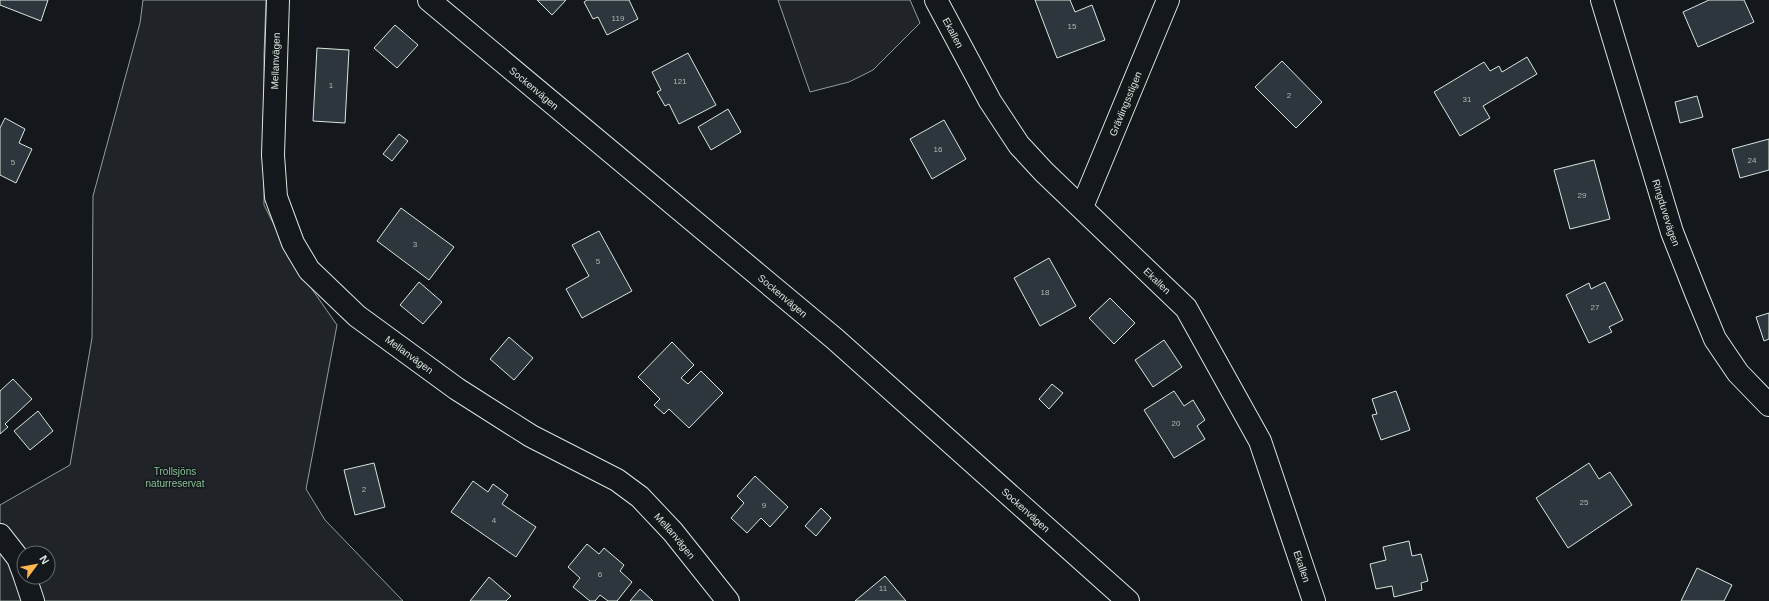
<svg xmlns="http://www.w3.org/2000/svg" width="1769" height="601" viewBox="0 0 1769 601" font-family="Helvetica,sans-serif">
	<rect width="100%" height="100%" fill="#14181c"/>
	<path fill="#202428" stroke="#939e99" fill-rule="evenodd" d="M143 0H266L264 55V205L293 262 337 325 306 489 325 520 403 601H0V505L70 465 92 338 93 196 140 23ZM24 553H48V577H24Z
		M778 0H910L920 23 873 70 849 82 810 92Z"/>
	<path fill="#2c363c" stroke="#d8e6dc" d="M0 0H48L41 21 0 5Z
		M537 0H566L552 15Z
		M587 0H629L638 19 607 35 598 17 593 19 584 2Z
		M1035 0H1070L1075 12 1092 5 1105 40 1057 58Z
		M1709 0H1744L1754 22 1698 47 1683 12Z
		M395 25 418 45 397 68 374 48Z
		M317 48 349 50 345 123 313 121Z
		M688 53 716 105 679 124 669 104 665 106 657 92 661 90 652 72Z
		M1527 57 1537 74 1483 106 1490 118 1460 136 1434 92 1484 62 1490 71 1499 66 1502 72Z
		M1282 61 1322 102 1296 128 1255 87Z
		M1697 96 1703 117 1680 123 1675 102Z
		M728 109 741 132 711 150 698 127Z
		M5 118 25 129 19 143 32 149 16 183 0 175V128Z
		M944 120 966 159 932 179 910 139Z
		M399 134 408 141 392 161 383 154Z
		M1769 139V170L1740 178 1732 149Z
		M1594 160 1610 219 1570 229 1554 170Z
		M401 208 454 247 429 280 377 241Z
		M599 231 632 291 582 318 566 289 589 276 572 245Z
		M1049 258 1076 306 1040 326 1014 278Z
		M419 282 442 302 423 324 400 305Z
		M1605 282 1623 320 1609 327 1612 332 1589 343 1566 295 1589 283 1591 289Z
		M1110 298 1135 323 1114 344 1089 318Z
		M1769 313V339L1764 341 1756 317Z
		M509 337 533 358 514 380 490 359Z
		M1164 340 1182 367 1153 387 1135 360Z
		M672 342 694 365 681 378 688 384 701 371 723 393 689 428 669 409 664 414 654 405 660 399 638 377Z
		M13 379 32 399 5 424 8 427 0 434V391Z
		M1052 384 1063 393 1049 409 1039 399Z
		M1174 391 1184 406 1193 400 1205 420 1197 426 1205 439 1174 458 1144 410Z
		M1396 391 1410 430 1381 440 1372 415 1377 414 1372 399Z
		M38 411 53 431 30 450 14 431Z
		M374 463 385 507 355 515 344 470Z
		M1589 463 1599 479 1610 472 1632 505 1568 548 1536 498Z
		M755 476 788 507 770 527 761 518 747 533 731 518 744 503 737 496Z
		M473 481 488 492 493 484 508 495 502 504 536 527 516 557 451 512Z
		M821 508 831 518 816 536 805 526Z
		M1409 541 1412 556 1421 554 1428 581 1421 583 1422 590 1394 597 1392 586 1376 589 1370 564 1386 560 1383 547Z
		M587 544 599 554 604 548 624 565 620 571 632 582 617 601H608L600 595 595 601H590L573 587 580 578 568 567Z
		M1697 568 1732 585 1724 601H1681Z
		M885 576 906 601H855Z
		M489 577 511 596 506 601H470Z
		M640 589 653 601H630Z"/>
	<g fill="none" stroke-linecap="round" stroke-linejoin="round">
		<defs>
			<g id="minor">
				<path id="s1" d="M278 0 273 155 276 197 293 243 309 270 357 316 457 389 531 436 617 480 640 497 673 532 728 601"/>
				<path id="s2" d="M429 0 835 339 1128 601"/>
				<path id="s3" d="M936 0 990 101 1019 145 1044 172 1186 308 1260 441 1314 601"/>
				<path id="s4" d="M1602 0 1672 232 1696 293 1715 339 1738 373 1769 405"/>
				<path id="s5" d="M1082 207 1168 0"/>
				<path d="M0 535 18 558 24 574"/>
				<path d="M25 577 33 601"/>
			</g>
		</defs>
		<use href="#minor" stroke="#d8e6dc" stroke-width="24"/>
		<use href="#minor" stroke="#14181c" stroke-width="22"/>
	</g>
	<g text-anchor="middle" stroke-width="3" stroke-linejoin="round" paint-order="stroke">
		<g font-size="8" fill="#adbab4">
			<text x="618" y="21">119</text>
			<text x="1072" y="29">15</text>
			<text x="680" y="84">121</text>
			<text x="331" y="88">1</text>
			<text x="1289" y="98">2</text>
			<text x="1467" y="102">31</text>
			<text x="938" y="152">16</text>
			<text x="1752" y="163">24</text>
			<text x="13" y="165">5</text>
			<text x="1582" y="198">29</text>
			<text x="415" y="247">3</text>
			<text x="598" y="264">5</text>
			<text x="1045" y="295">18</text>
			<text x="1595" y="310">27</text>
			<text x="1176" y="426">20</text>
			<text x="364" y="492">2</text>
			<text x="1584" y="505">25</text>
			<text x="764" y="508">9</text>
			<text x="494" y="523">4</text>
			<text x="600" y="577">6</text>
			<text x="883" y="591">11</text>
		</g>
		<g font-size="10" fill="#d8e6dc" stroke="#14181c">
			<text dy="4" stroke="none"><textPath href="#s3" startOffset="37">Ekallen</textPath></text>
			<text transform="translate(275 61) rotate(-88)" y="4">Mellanvägen</text>
			<text dy="4" stroke="none"><textPath href="#s2" startOffset="137">Sockenvägen</textPath></text>
			<text dy="4" stroke="none"><textPath href="#s5" startOffset="112">Grävlingsstigen</textPath></text>
			<text dy="4" stroke="none"><textPath href="#s4" startOffset="222">Ringduvevägen</textPath></text>
			<text dy="4" stroke="none"><textPath href="#s3" startOffset="361">Ekallen</textPath></text>
			<text dy="4" stroke="none"><textPath href="#s2" startOffset="461">Sockenvägen</textPath></text>
			<text dy="4" stroke="none"><textPath href="#s1" startOffset="409">Mellanvägen</textPath></text>
			<text dy="4" stroke="none"><textPath href="#s2" startOffset="785">Sockenvägen</textPath></text>
			<text dy="4" stroke="none"><textPath href="#s1" startOffset="733">Mellanvägen</textPath></text>
			<text dy="4" stroke="none"><textPath href="#s3" startOffset="685">Ekallen</textPath></text>
		</g>
		<g font-size="10" fill="#8ac095" stroke="#14181c">
			<text x="175" y="475">Trollsjöns<tspan x="175" dy="12">naturreservat</tspan></text>
		</g>
	</g>
	<g transform="translate(36 565) rotate(58)"><circle r="19" fill="#14181c" stroke="#626a69"/>
	<path d="M0-3L7 15L0 10L-7 15Z" fill="#ffb74d"/>
	<text y="-6" font-size="11" font-weight="bold" text-anchor="middle" fill="#d8e6dc">N</text>
	</g>
</svg>
